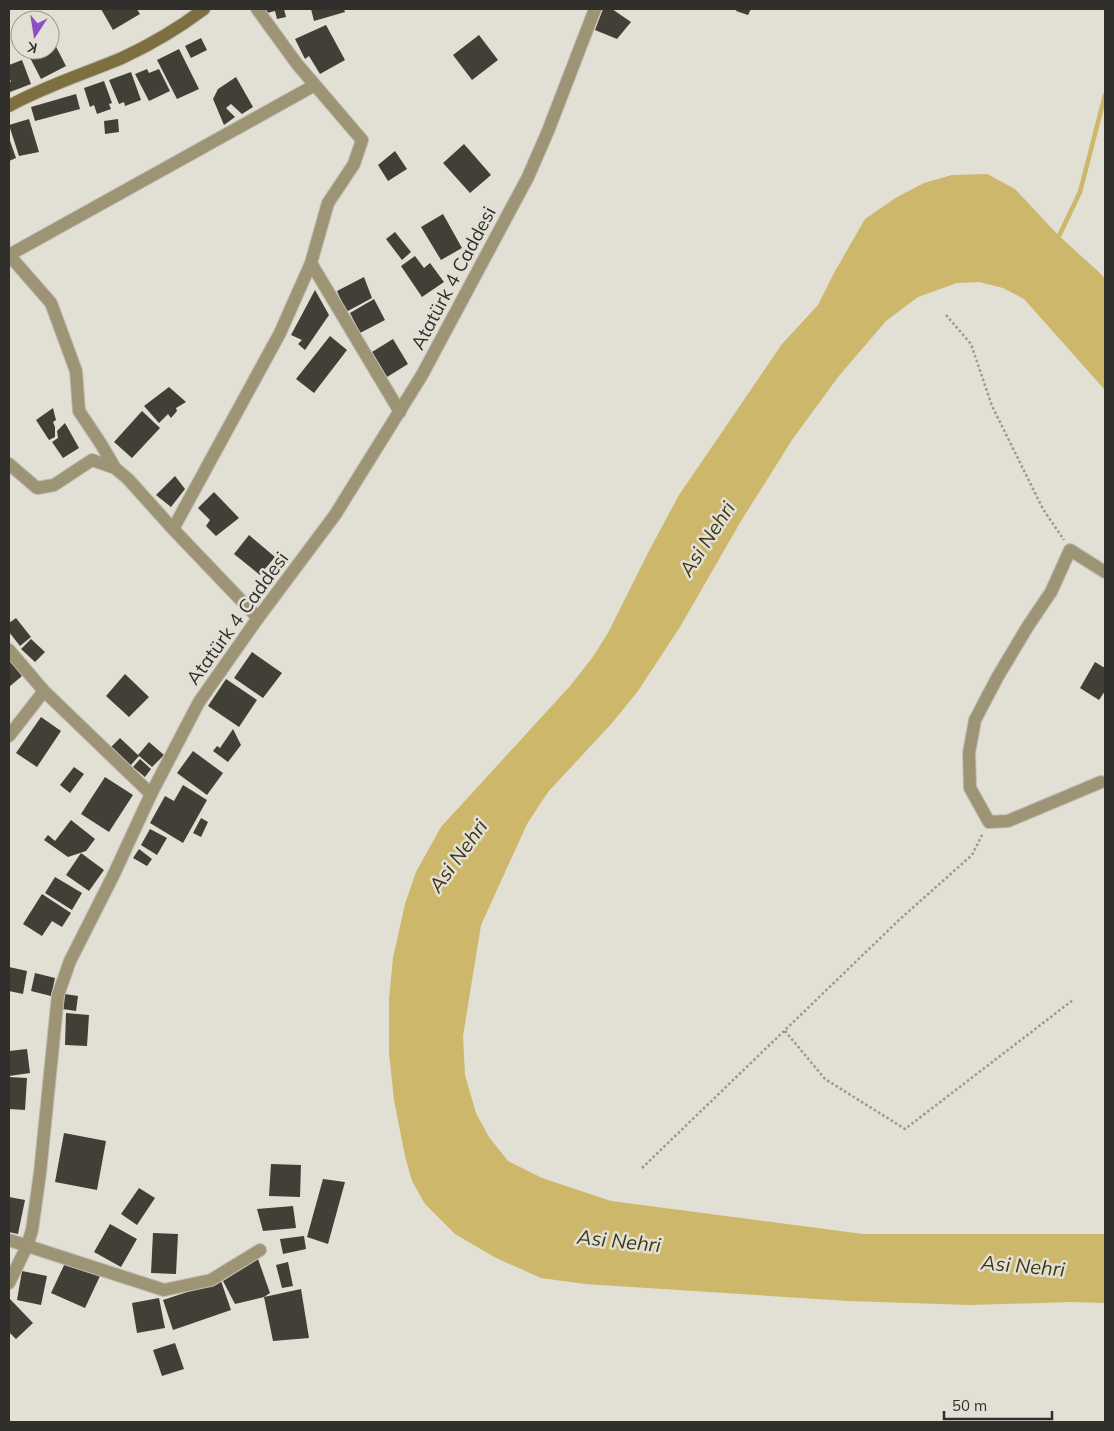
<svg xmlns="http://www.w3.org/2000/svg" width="1114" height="1431" viewBox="0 0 1114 1431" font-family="Mulish,sans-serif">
	<rect width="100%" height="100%" fill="#e2dfd4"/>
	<path fill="#ccb76a" d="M987 174 1015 189 1059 236 1100 273 1105 279V390L1024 299 1003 288 979 282 957 283 918 297 886 321 838 377 792 440 741 521 680 627 638 691 612 723 548 792 527 824 481 925 463 1036 465 1075 476 1113 489 1137 508 1161 542 1178 611 1201 863 1234H1105V1303L1071 1302 970 1305 849 1301 585 1284 541 1278 496 1258 455 1234 425 1204 412 1181 405 1156 394 1100 389 1053V999L393 958 405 904 416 872 441 827 570 686 592 658 608 633 650 549 679 495 782 344 818 305 834 273 865 219 897 197 924 183 952 175Z"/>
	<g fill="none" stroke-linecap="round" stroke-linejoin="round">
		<path stroke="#ccb76a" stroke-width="4.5" d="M1059 236 1080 192 1105 95"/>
	</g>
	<path fill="#423f36" d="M101 9H137L140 14 113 30Z
		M266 9H284L286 17 277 19 275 11 267 13Z
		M311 9H344L345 12 314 21Z
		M603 9H612L631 22 617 39 595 30Z
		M737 9H751L748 15 736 11Z
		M326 25 345 60 320 74 309 56 305 59 295 39Z
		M50 35 66 66 41 79 26 50H50Z
		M479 35 498 60 472 80 453 55Z
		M201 38 207 50 191 58 185 46Z
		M179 49 199 89 177 99 157 60Z
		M22 60 31 84 10 92 9 82H11L9 76V65Z
		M147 69 149 73 159 69 170 91 149 101 135 74Z
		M131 72 141 100 125 106 124 102 119 104 109 80Z
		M236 77 253 107 242 114 231 104 226 108 235 117 224 125 213 99 218 89Z
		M104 81 112 103 109 104 111 109 97 114 94 105 90 107 84 88Z
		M76 94 80 109 35 121 31 107Z
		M29 119 39 152 19 156 9 125Z
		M118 119 119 132 105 134 104 121Z
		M9 138 16 158 9 161Z
		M464 144 491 175 470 193 443 163Z
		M395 151 407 169 388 181 378 165Z
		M443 214 462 248 441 260 421 227Z
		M395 232 411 252 402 260 386 239Z
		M415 256 424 268 430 263 444 282 422 297 401 266Z
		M364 277 372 298 346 312 337 291Z
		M315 290 329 315 305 350 298 344 302 340 291 335Z
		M374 299 385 320 360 333 350 313Z
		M330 336 347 350 314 393 296 379Z
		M393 339 408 364 387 377 372 352Z
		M169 387 186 402 176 408 177 411 171 418 168 414 159 423 144 406Z
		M53 408 56 420 53 422 55 427V437L49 440 36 420Z
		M142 411 160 428 132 458 114 442Z
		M65 423 79 448 63 458 52 442 58 438 57 431Z
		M175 476 185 489 171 507 156 495Z
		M214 492 239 518 216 536 206 526 210 520 198 508Z
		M249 535 275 557 260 575 234 554Z
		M16 618 31 637 20 646 9 632V623Z
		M31 639 45 652 35 662 21 649Z
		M252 652 282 673 263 698 234 678Z
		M9 659 22 676 9 687Z
		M1095 662 1105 668V691L1099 700 1080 688Z
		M125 674 149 697 129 717 106 696Z
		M226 679 257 700 239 727 208 706Z
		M41 717 61 731 37 767 16 753Z
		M233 729 241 745 228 762 213 751 217 746 220 748Z
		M120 738 139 756 130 766 111 747Z
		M149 742 164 755 152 767 138 755Z
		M193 751 223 773 207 795 177 773Z
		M140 759 151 769 145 777 133 767Z
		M74 767 84 774 70 793 60 785Z
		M105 777 133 795 109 832 81 814Z
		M183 785 207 800 183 843 150 823 165 796 174 801Z
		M201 818 208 822 201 837 193 833Z
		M71 820 95 839 86 851 68 857 44 840 48 835 55 841Z
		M150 829 167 838 157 855 141 845Z
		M139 849 152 859 147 866 133 858Z
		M81 853 104 870 89 891 66 875Z
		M55 877 82 893 72 910 45 893Z
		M42 894 71 913 62 927 52 921 42 936 23 924Z
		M9 967 27 971 23 994 9 991Z
		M35 973 55 978 51 996 31 991Z
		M65 994 78 996 76 1011 63 1009Z
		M66 1013 89 1015 87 1046 65 1045Z
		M27 1049 30 1073 9 1076V1051Z
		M9 1077 27 1078 25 1110 9 1109Z
		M64 1133 106 1141 97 1190 55 1182Z
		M271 1164 301 1165 300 1197 269 1196Z
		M323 1179 345 1182 328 1244 307 1237Z
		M139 1188 155 1198 137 1225 121 1214Z
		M9 1197 25 1200 18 1234 9 1232Z
		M293 1206 296 1228 263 1231 257 1209Z
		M110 1224 137 1239 121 1267 94 1252Z
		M153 1233 178 1234 176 1274 151 1273Z
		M304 1236 306 1249 283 1254 280 1239Z
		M258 1259 270 1293 264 1297 235 1304 223 1281Z
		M66 1261 100 1276 85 1308 51 1293Z
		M288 1262 293 1286 282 1288 276 1265Z
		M22 1271 47 1276 41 1305 17 1300Z
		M221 1281 231 1310 173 1330 163 1300Z
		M301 1289 309 1338 273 1341 264 1297Z
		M9 1298 33 1323 16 1339 9 1332Z
		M159 1298 165 1328 137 1333 132 1303Z
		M175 1343 184 1369 162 1376 153 1350Z"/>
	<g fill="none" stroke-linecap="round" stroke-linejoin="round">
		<defs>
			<path id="minor" d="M257 9 297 64 362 140 354 164 328 203 311 263 400 412
				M9 464 37 488 54 485 92 460 115 468 128 479 173 529 258 618
				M115 468 101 444 79 411 76 371 51 303 9 255 315 85
				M173 529 280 333 311 263
				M9 650 44 691 151 794
				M9 736 44 691
				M1101 782 1008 821 989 822 970 788 969 753 975 720 997 678 1028 626 1051 592 1070 550 1105 572
				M9 1240 164 1290 211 1280 260 1250"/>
			<path id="tertiary" d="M9 1283 27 1246 32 1230 40 1173 58 995 70 961 114 874 151 794 199 702 258 618 335 515 422 375 528 177 548 131 595 9"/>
			<path id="secondary" d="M9 106C45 86 84 74 122 58 150 45 179 28 204 9"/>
		</defs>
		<use href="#minor" stroke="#bebcb2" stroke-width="14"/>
		<use href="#tertiary" stroke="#bebcb2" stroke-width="14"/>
		<use href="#secondary" stroke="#bebcb2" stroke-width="14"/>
		<path stroke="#9a988f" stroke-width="2.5" stroke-dasharray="2.5 2.5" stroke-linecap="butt" d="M946 315 971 344 992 406 1043 509 1064 540
			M785 1031 825 1079 905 1129 1073 1000
			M642 1168 899 920 972 855 983 833"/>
		<use href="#minor" stroke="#9d9475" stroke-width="12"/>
		<use href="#tertiary" stroke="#9d9475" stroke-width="12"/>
		<use href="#secondary" stroke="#7d6f40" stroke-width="12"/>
	</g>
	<g text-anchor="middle" stroke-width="5" stroke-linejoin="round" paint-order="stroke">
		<g font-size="19" fill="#302f2b" stroke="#e2dfd4">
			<text transform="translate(453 278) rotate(-62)" y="7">Atatürk 4 Caddesi</text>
			<text transform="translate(237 618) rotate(-54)" y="7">Atatürk 4 Caddesi</text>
		</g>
		<g font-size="20" font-style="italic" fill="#403715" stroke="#e2dfd4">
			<text transform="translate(707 539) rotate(-57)" y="7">Asi Nehri</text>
			<text transform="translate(458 856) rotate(-54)" y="7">Asi Nehri</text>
			<text transform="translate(619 1241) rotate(6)" y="7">Asi Nehri</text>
			<text transform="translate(1023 1266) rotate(5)" y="7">Asi Nehri</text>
		</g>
	</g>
	<rect width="1114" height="1431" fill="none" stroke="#302f2b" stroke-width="20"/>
	<g transform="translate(35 35) rotate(192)"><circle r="24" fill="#e2dfd4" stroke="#9b9990"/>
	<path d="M0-4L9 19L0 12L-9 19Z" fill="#8b50c6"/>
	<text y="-8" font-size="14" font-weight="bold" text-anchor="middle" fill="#302f2b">K</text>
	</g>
	<path d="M944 1411v8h108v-8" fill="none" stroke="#302f2b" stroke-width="2.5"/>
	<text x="952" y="1411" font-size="15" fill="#302f2b" stroke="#e2dfd4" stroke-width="4" paint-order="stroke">50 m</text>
</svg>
